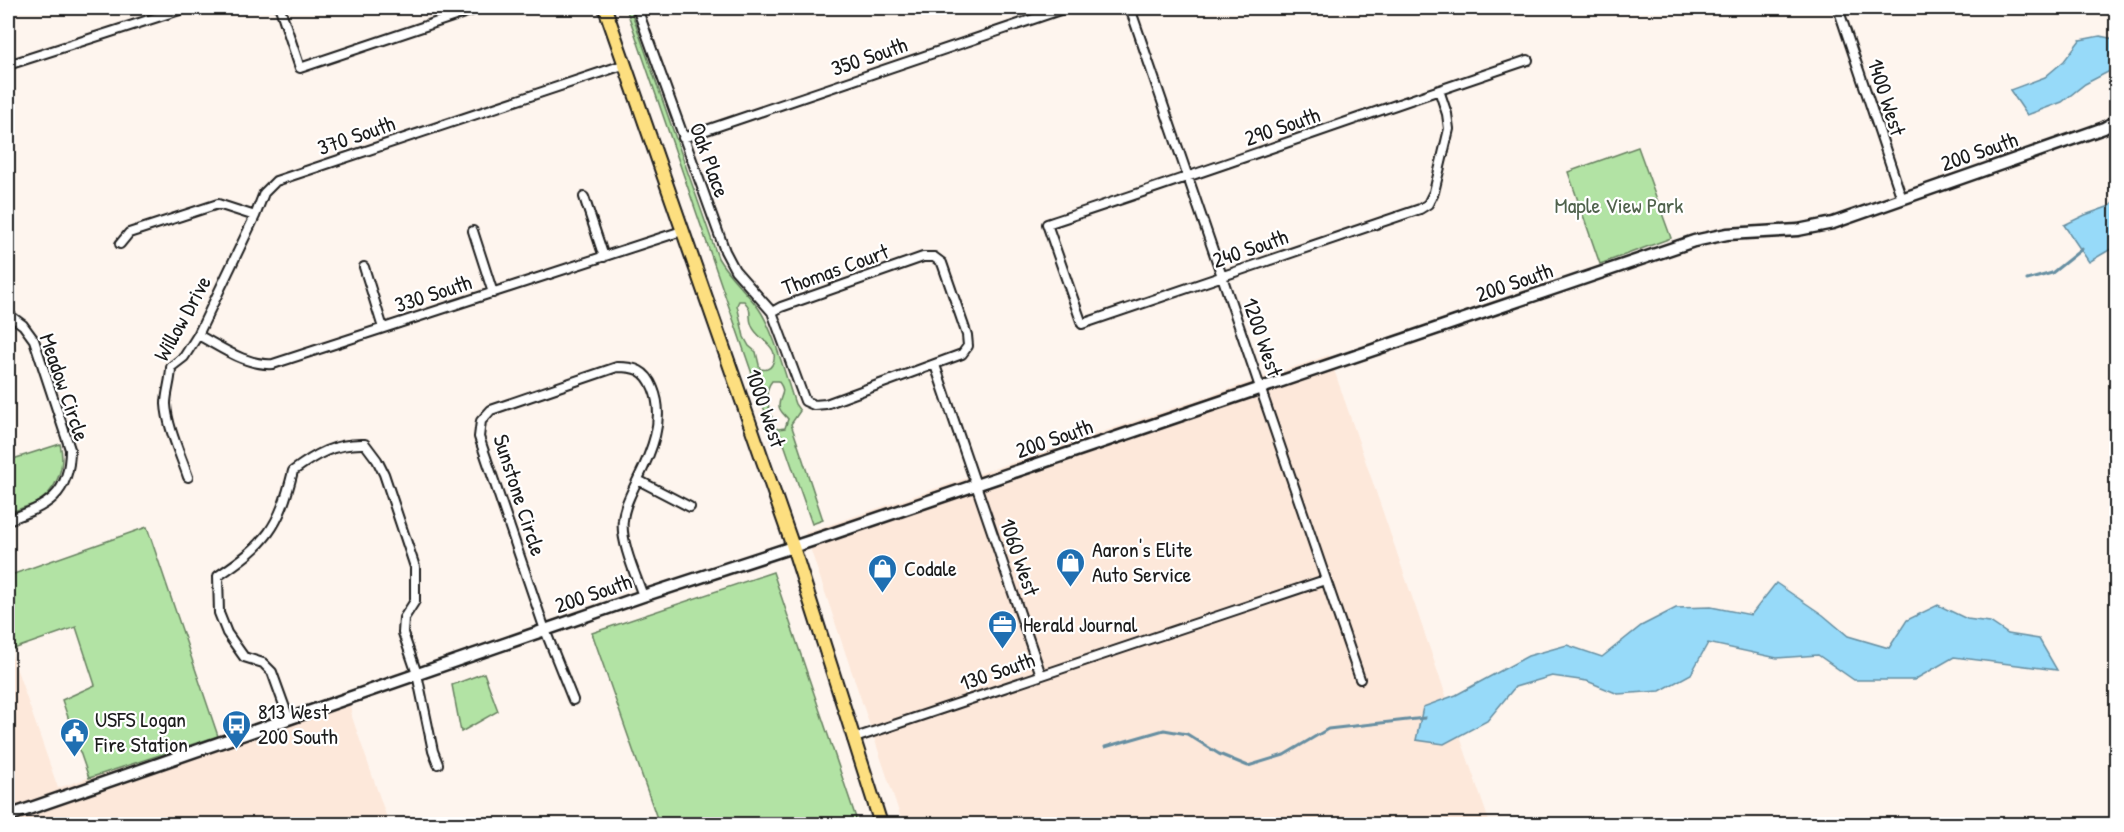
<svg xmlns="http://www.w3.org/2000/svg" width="2124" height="832" viewBox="0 0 2124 832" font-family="'Patrick Hand',sans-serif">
	<rect width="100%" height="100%" fill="#fef5ee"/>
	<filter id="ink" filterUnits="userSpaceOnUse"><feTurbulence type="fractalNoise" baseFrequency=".0167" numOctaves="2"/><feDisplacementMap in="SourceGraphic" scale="12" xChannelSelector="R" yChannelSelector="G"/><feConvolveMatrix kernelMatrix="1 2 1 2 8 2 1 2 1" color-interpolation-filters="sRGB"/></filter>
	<g filter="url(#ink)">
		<path fill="#fde8da" d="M1329 355 1490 824H903L805 533Z
			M10 650 58 788 348 692 352 717 389 824H8V651Z"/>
		<path fill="#b2e3a4" stroke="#678060" stroke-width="1.5" fill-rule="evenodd" d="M626 8H630L718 258C729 277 746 291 759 309 774 331 786 378 795 404L800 411 791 424 823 520 812 524 781 435 771 429ZM739 301H744C754 312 747 314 752 326 757 340 782 346 772 365 769 370 765 370 760 369L756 352 749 346 744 337 737 305ZM772 381H778C788 393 779 395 779 406 779 411 785 415 788 419L785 428 778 429 775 427C771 412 761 395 772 381Z
			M1638 147 1671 238 1600 264 1568 172Z
			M60 444C66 466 57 493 34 504 26 507 16 510 8 513V446L13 459Z
			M147 527 218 736 89 778 62 700 95 685 76 627 8 651V576Z
			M773 572 858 824H659L592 633Z
			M484 673 498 711 461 732 452 685Z"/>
		<path fill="#97daf9" stroke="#668ea1" stroke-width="1.5" d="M2100 36 2114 39C2118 51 2115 59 2110 71L2085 84 2062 102 2027 115 2010 90 2045 77 2064 61 2080 40Z
			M2116 200V246L2089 262 2064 225 2085 215 2110 206Z
			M1776 583 1823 615 1848 636 1889 648 1907 620 1938 605 1967 619 1990 622 2008 634 2039 639 2057 670 1954 657 1914 680H1854L1818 655 1777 658 1708 643 1691 674 1660 691 1618 694 1587 681 1552 676 1515 687 1487 721 1444 744 1416 740 1423 707 1456 695 1528 656 1567 645 1602 657 1641 626 1676 608 1711 607 1751 615Z"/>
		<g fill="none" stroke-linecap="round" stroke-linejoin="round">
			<path stroke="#668ea1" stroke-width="3" d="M2027 280 2052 273 2082 249
				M1105 747 1164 730 1187 734 1219 754 1248 766 1284 755 1328 729 1425 718"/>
			<defs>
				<path id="street" d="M280 8 300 68 479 8
					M637 8 725 251 735 270 772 312
					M1130 8 1360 679
					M1838 8 1902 199
					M8 65 186 8
					M1439 90 1447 114 1449 129 1434 192 1428 204 1420 209 1082 324 1047 224C1208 171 1367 114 1528 60
					M683 138 1066 8
					M584 197 604 257
					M473 231 493 293
					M120 244 129 233 218 204 255 216 264 193 276 181 626 64
					M923 257H934L942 263 967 335 968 346 962 354 826 404 814 405 805 401 772 312 781 307Z
					M364 267 383 328
					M8 314 23 325 34 340 70 449C70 496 47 506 8 520
					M198 335C221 347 246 366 273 364L682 231
					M935 365 1041 675
					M188 477C181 456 167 426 166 404 166 393 171 380 171 367L184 357 198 335 255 216
					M638 480 690 507
					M573 700 545 630 479 437 481 421 491 410 617 367C635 367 646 370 653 388 666 419 651 453 637 481 631 494 624 506 623 520 620 541 636 576 643 596
					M289 719 272 672 263 663 244 657 227 633 219 613 218 576C267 543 279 528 293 471 316 454 335 443 365 444L377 460 384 474 415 567V601L404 618 403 633 417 674 433 751 438 764
					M852 739 1325 580"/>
				<path id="secondary" d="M8 816 643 596 817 539 1694 241 1727 234 1798 230 1833 223 2104 128 2116 121"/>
				<path id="primary" d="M605 8 793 547 881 824"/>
			</defs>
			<use href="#street" stroke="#1c1c1c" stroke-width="12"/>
			<use href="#secondary" stroke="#1c1c1c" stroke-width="15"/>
			<use href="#primary" stroke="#1c1c1c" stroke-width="16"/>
			<use href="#street" stroke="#fff" stroke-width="8"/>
			<use href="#secondary" stroke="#fff" stroke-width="10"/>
			<use href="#primary" stroke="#fddf80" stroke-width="12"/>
		</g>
	</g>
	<defs>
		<symbol id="shop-pin" viewBox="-11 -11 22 30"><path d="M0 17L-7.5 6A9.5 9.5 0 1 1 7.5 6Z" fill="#1f6fb2" stroke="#fff"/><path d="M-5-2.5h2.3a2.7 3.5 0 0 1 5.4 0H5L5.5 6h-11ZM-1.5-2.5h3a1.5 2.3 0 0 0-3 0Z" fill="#fff"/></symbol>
		<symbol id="office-pin" viewBox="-11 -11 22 30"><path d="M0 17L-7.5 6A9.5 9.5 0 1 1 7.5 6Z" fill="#1f6fb2" stroke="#fff"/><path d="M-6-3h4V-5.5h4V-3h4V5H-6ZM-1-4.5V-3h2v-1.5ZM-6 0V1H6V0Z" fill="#fff"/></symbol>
		<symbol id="bus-pin" viewBox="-11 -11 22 30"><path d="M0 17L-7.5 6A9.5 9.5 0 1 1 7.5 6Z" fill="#1f6fb2" stroke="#fff"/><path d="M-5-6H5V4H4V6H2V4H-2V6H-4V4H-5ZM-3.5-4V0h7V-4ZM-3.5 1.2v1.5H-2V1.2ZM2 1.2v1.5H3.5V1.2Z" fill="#fff"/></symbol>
		<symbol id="civic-pin" viewBox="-11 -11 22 30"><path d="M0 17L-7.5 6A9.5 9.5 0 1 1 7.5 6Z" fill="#1f6fb2" stroke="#fff"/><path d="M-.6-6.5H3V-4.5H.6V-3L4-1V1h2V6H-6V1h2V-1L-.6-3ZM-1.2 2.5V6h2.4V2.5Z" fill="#fff"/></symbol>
	</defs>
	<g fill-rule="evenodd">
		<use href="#shop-pin" x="1054" y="546" width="33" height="45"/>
		<use href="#shop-pin" x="866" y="552" width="33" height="45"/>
		<use href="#office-pin" x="986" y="608" width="33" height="45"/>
		<use href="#bus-pin" x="220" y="708" width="33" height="45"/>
		<use href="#civic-pin" x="58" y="716" width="33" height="45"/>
	</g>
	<g text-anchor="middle" stroke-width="4.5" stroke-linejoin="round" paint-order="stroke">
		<g font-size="22" fill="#1c1c1c" stroke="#fff">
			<text transform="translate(869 56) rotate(-19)" y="8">350 South</text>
			<text transform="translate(1887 97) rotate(72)" y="8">1400 West</text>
			<text transform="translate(1282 126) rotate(-19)" y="8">290 South</text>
			<text transform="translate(356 135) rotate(-19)" y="8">370 South</text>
			<text transform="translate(1979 151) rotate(-19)" y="8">200 South</text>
			<text transform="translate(710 160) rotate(70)" y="8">Oak Place</text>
			<text transform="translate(1250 248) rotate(-19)" y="8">240 South</text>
			<text transform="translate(835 269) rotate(-20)" y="8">Thomas Court</text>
			<text transform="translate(1514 282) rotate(-19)" y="8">200 South</text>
			<text transform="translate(433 293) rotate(-18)" y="8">330 South</text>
			<text transform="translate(182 318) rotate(-61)" y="8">Willow Drive</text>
			<text transform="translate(1263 337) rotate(71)" y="8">1200 West</text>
			<text transform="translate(65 387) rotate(71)" y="8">Meadow Circle</text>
			<text transform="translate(766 408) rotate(71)" y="8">1000 West</text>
			<text transform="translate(1054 438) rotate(-19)" y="8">200 South</text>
			<text transform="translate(520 495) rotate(72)" y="8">Sunstone Circle</text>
			<text transform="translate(1020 557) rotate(71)" y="8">1060 West</text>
			<text transform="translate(593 593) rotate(-19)" y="8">200 South</text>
			<text transform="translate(997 671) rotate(-19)" y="8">130 South</text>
		</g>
		<g font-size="22" fill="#50624c" stroke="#fff">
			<text x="1619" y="213">Maple View Park</text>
		</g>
		<g font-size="22" fill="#1c1c1c" stroke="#fff" text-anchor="start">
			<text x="1092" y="557">Aaron's Elite<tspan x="1092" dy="25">Auto Service</tspan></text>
			<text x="904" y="576">Codale</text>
			<text x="1023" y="632">Herald Journal</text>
			<text x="258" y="719">813 West<tspan x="258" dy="25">200 South</tspan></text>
			<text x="95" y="727">USFS Logan<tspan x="95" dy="25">Fire Station</tspan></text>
		</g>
	</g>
	<rect width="2124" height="832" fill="none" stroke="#fff" stroke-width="30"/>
	<rect x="15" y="15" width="2094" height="802" fill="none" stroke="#1c1c1c" stroke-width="2" filter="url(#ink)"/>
</svg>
